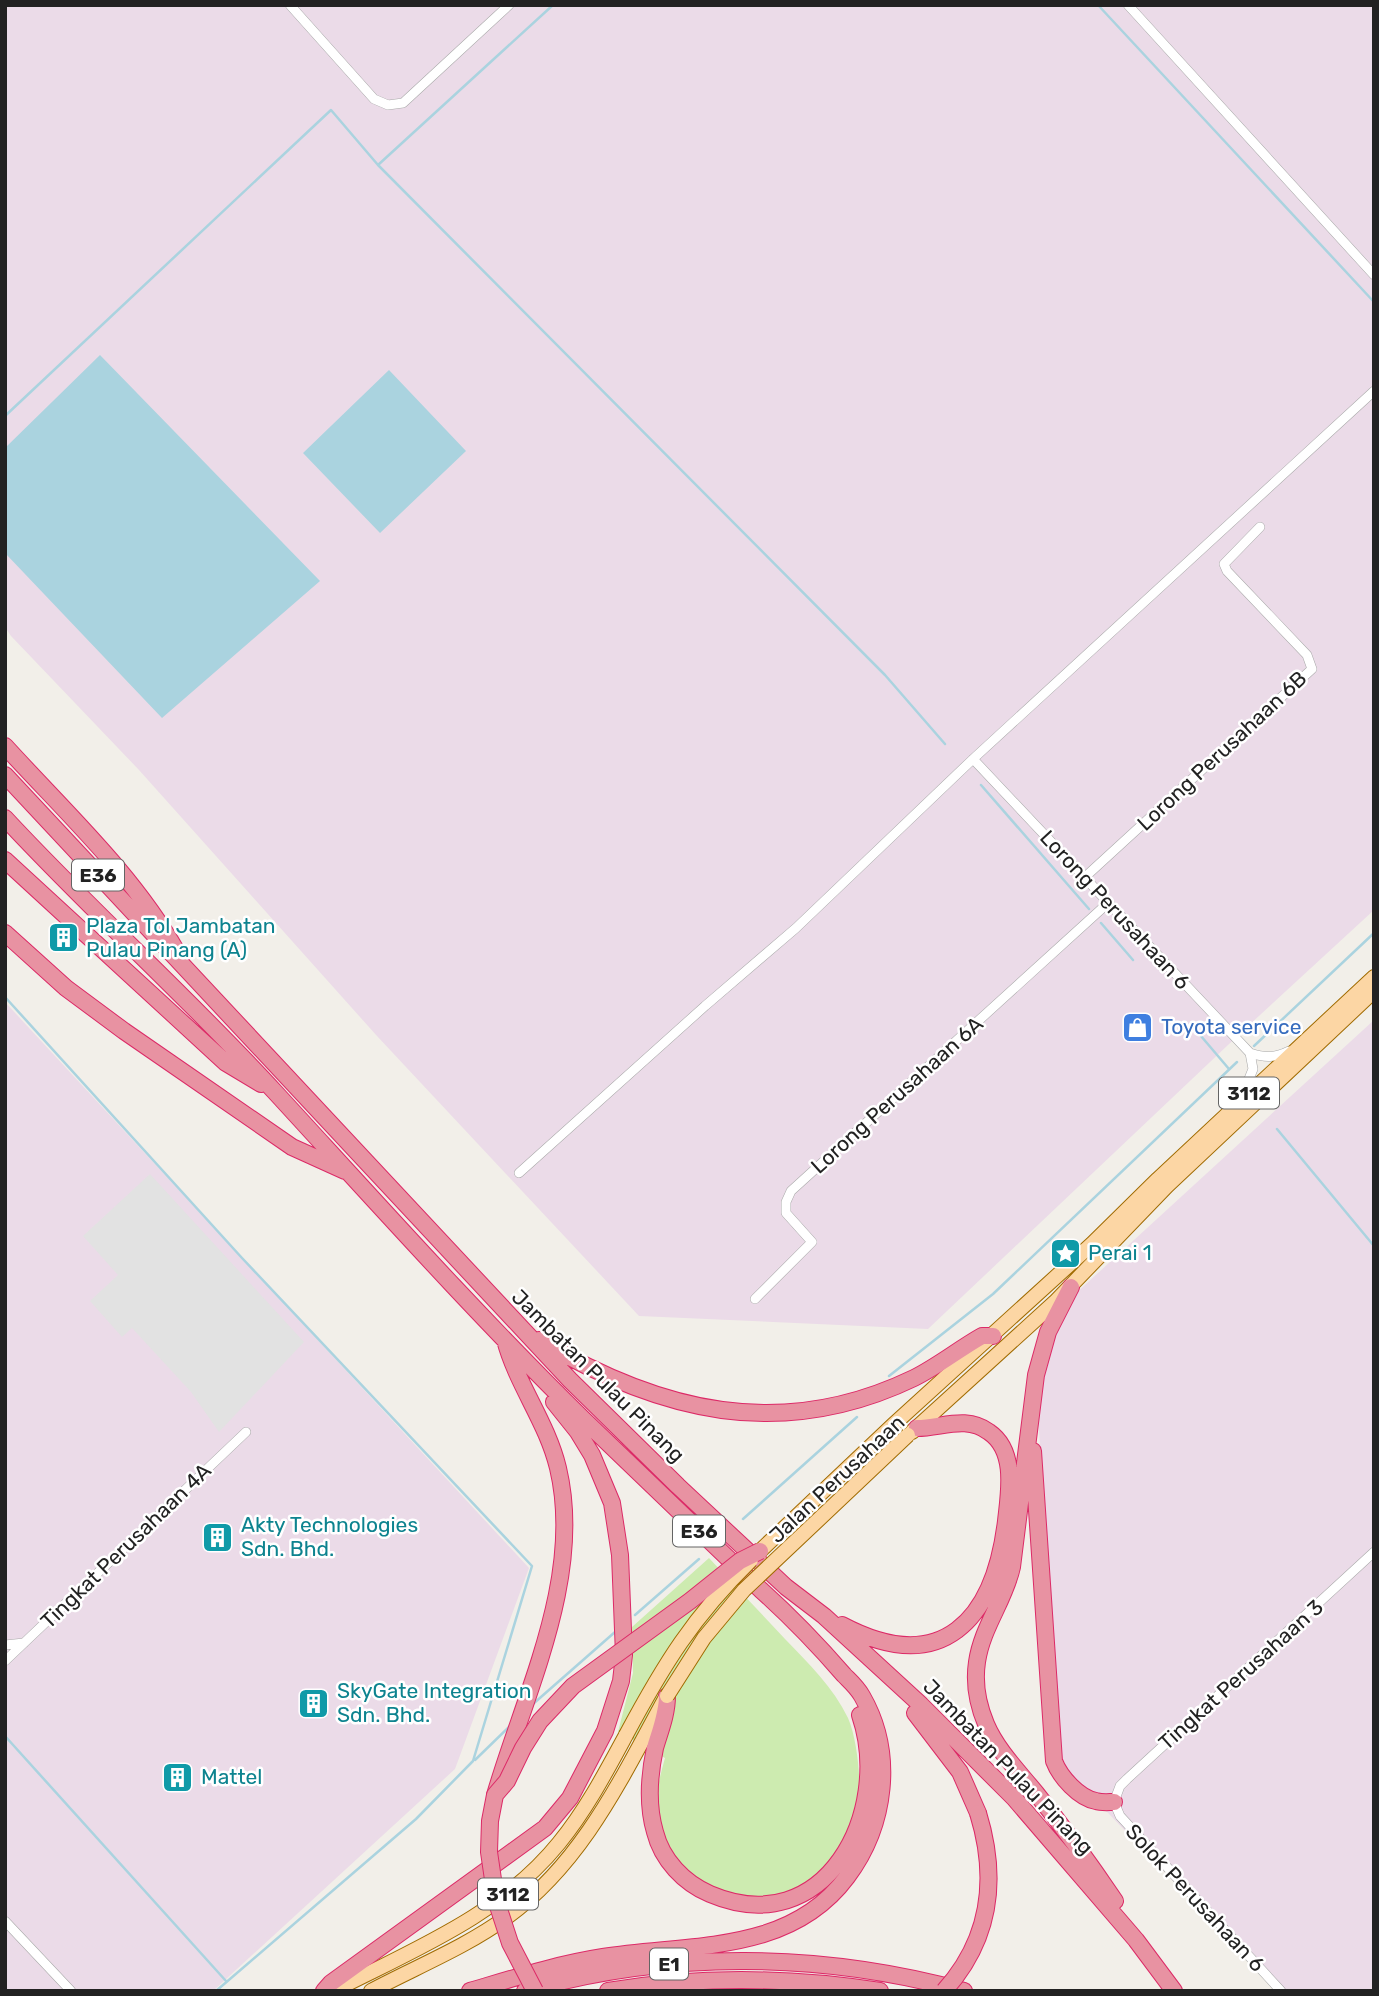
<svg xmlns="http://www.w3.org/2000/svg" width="1379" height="1996" viewBox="0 0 1379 1996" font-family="Rubik,sans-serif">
	<rect width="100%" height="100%" fill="#f2efe9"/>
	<path fill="#ebdbe8" d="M5 5H1374V910L1247 1027 928 1329 639 1316 377 1036 139 770 11 636 5 627Z
		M5 1002 529 1568 455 1769 213 1991H5Z
		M1374 1020V1991H1279L1062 1765 1038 1416 1047 1354 1074 1295Z"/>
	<path fill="#cdebb0" d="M709 1558C734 1585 760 1612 785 1639 809 1664 833 1687 848 1718 857 1738 861 1779 859 1801 858 1809 853 1818 850 1826 844 1838 839 1860 830 1869 768 1928 662 1893 657 1804 656 1788 661 1773 665 1758L618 1732 633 1673 632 1627Z"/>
	<path fill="#e2e2e2" d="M150 1174 304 1342 219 1432 191 1392 132 1328 122 1337 90 1301 118 1275 83 1236Z"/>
	<path fill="#aad3df" d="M100 355 320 581 162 718 5 553V448Z
		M389 370 466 451 380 533 303 453Z"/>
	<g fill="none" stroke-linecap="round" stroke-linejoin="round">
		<path stroke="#aad3df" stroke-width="2.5" d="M1098 5 1374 302
			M378 165 885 675 945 744
			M5 416 331 110 378 165 553 5
			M981 785 1089 909
			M1101 923 1133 960
			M5 997 242 1258 532 1566 473 1761 416 1819 216 1991
			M1195 1029 1229 1069
			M1254 1046 1374 933
			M1277 1129 1374 1246
			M889 1376 993 1294 1237 1062
			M743 1519 857 1417
			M635 1615 699 1559
			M533 1704 615 1632
			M5 1736 226 1981
			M475 1760 510 1726"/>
		<defs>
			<path id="minor" d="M290 5 374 99 388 105 403 103 509 5
				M1128 5 1374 275
				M973 759 1250 1053 1253 1069 1242 1096
				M1085 877 1312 669 1307 655 1227 571 1224 564 1260 527
				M1250 1053C1265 1058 1275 1058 1289 1051
				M519 1173 705 1006 796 928 973 759 1374 391
				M755 1299 812 1242 786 1213V1202L791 1191 1108 903
				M5 1645 24 1643
				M5 1661 246 1432
				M5 1921 71 1991
				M1281 1991 1120 1816 1114 1802 1120 1786 1127 1779 1374 1552"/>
			<path id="primary" d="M912 1432 1055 1302 1167 1186 1374 991
				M760 1551 893 1425 1092 1244 1158 1179 1374 977
				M333 1991C413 1950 501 1915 559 1843 586 1810 606 1772 626 1735
				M371 1991C416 1967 466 1947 507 1917 583 1862 622 1777 666 1697"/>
			<path id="motorway" d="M5 746C65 812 133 874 177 952
				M5 775 570 1380 678 1486 786 1587 824 1616 921 1705 1014 1798 1136 1940 1174 1991
				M5 818C92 912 188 997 275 1092 376 1202 476 1314 583 1419 642 1476 701 1533 761 1590 791 1617 818 1645 844 1675 851 1682 857 1687 862 1696 895 1753 886 1825 847 1877 789 1955 689 1943 603 1957 558 1964 514 1978 470 1991
				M5 860 226 1063 261 1084
				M5 933 66 988 124 1031 292 1147 345 1171
				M1071 1287 1048 1332 1036 1375 1012 1567C1005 1600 982 1627 977 1662 974 1682 978 1705 986 1724 997 1750 1019 1772 1036 1793 1064 1828 1090 1864 1115 1901
				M539 1340C660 1412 781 1442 914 1378 938 1366 959 1349 982 1336H993
				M1033 1451 1054 1761C1060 1777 1079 1798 1096 1801 1102 1803 1109 1802 1114 1802
				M842 1625C942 1678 994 1620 1006 1521 1009 1493 1017 1451 989 1432 966 1415 942 1428 917 1428
				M667 1696C667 1714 660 1731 655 1748 649 1776 647 1805 655 1832 662 1860 684 1883 710 1894 825 1943 893 1812 860 1715
				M915 1713 960 1772 978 1813
				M495 1795C525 1692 584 1577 558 1468 547 1422 517 1385 505 1340
				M324 1991 331 1983 545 1828 570 1798 605 1731 621 1681 624 1655 620 1555 612 1503 592 1455 578 1432 554 1402
				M525 1991C667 1950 822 1952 964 1991
				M608 1991C698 1976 789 1977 880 1991"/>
		</defs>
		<use href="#minor" stroke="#a9a9a9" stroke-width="10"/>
		<use href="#primary" stroke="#a06b00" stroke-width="16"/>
		<use href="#motorway" stroke="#dc2a67" stroke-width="18"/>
		<use href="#minor" stroke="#fff" stroke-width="9"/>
		<use href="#primary" stroke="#fcd6a4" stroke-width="14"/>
		<use href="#motorway" stroke="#e892a2" stroke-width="16"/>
		<defs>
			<path id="primary-bridge" d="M667 1696 704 1638 744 1590 908 1435
				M626 1735C664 1664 693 1617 751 1560"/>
			<path id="motorway-bridge" d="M535 1991 510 1943 496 1900 489 1852 490 1821 495 1795 507 1781 523 1748 540 1721 573 1686 690 1601 740 1561 760 1551
				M944 1991C991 1939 998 1878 978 1813"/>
		</defs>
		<use href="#primary-bridge" stroke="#a06b00" stroke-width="16" stroke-linecap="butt"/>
		<use href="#motorway-bridge" stroke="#dc2a67" stroke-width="18" stroke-linecap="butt"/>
		<use href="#primary-bridge" stroke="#fcd6a4" stroke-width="14"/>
		<use href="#motorway-bridge" stroke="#e892a2" stroke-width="16"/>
	</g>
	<defs>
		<symbol id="building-square" viewBox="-11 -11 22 22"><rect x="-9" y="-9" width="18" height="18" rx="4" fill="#0f9aa8" stroke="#fff"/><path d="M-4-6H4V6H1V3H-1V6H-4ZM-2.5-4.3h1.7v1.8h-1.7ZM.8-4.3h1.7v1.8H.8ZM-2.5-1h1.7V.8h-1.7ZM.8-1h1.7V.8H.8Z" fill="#fff"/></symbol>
		<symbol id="shop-square" viewBox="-11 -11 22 22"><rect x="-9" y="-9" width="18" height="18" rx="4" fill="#3f7fe0" stroke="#fff"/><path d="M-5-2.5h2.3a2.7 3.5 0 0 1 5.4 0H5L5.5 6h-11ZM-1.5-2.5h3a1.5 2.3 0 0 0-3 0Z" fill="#fff"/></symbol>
		<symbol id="sight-square" viewBox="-11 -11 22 22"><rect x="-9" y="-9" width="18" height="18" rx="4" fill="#0f9aa8" stroke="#fff"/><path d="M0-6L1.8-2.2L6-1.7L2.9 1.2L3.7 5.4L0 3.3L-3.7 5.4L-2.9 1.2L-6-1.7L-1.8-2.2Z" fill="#fff"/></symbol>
	</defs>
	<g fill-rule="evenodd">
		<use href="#building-square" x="46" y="920" width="35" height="35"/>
		<use href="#shop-square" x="1120" y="1010" width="35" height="35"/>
		<use href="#sight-square" x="1048" y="1236" width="35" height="35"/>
		<use href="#building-square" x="200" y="1520" width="35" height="35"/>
		<use href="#building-square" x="296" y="1686" width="35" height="35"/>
		<use href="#building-square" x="160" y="1760" width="35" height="35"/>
	</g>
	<g text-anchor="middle" stroke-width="5" stroke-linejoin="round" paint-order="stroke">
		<g fill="#fff" stroke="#646464" stroke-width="2">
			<rect x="72" y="859.5" width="52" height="31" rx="5"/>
			<rect x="1219" y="1077.5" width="60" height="31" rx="5"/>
			<rect x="673" y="1515.5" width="52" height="31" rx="5"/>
			<rect x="478" y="1878.5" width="60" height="31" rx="5"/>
			<rect x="650" y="1948.5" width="38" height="31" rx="5"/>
		</g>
		<g font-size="19" font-weight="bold" fill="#222">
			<text x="98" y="882">E36</text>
			<text x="1249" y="1100">3112</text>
			<text x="699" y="1538">E36</text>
			<text x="508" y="1901">3112</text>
			<text x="669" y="1971">E1</text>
		</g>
		<g font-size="21" fill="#222" stroke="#fff">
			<text transform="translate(1222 751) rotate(-43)" y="7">Lorong Perusahaan 6B</text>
			<text transform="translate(1115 910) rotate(47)" y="7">Lorong Perusahaan 6</text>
			<text transform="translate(897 1095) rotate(-42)" y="7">Lorong Perusahaan 6A</text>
			<text transform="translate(598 1376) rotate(45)" y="7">Jambatan Pulau Pinang</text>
			<text transform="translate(837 1479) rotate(-43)" y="7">Jalan Perusahaan</text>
			<text transform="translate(126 1546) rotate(-44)" y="7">Tingkat Perusahaan 4A</text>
			<text transform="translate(1241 1675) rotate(-42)" y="7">Tingkat Perusahaan 3</text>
			<text transform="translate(1008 1767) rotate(46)" y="7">Jambatan Pulau Pinang</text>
			<text transform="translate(1195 1898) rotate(47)" y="7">Solok Perusahaan 6</text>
		</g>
		<g font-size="21" fill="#0d838f" stroke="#fff" text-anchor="start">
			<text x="86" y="933">Plaza Tol Jambatan<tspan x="86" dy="24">Pulau Pinang (A)</tspan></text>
			<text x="1088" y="1260">Perai 1</text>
			<text x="241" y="1532">Akty Technologies<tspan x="241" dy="24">Sdn. Bhd.</tspan></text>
			<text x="337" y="1698">SkyGate Integration<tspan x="337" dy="24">Sdn. Bhd.</tspan></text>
			<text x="201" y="1784">Mattel</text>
		</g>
		<g font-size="21" fill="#366cbe" stroke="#fff" text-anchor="start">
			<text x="1161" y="1034">Toyota service</text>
		</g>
	</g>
	<rect width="1379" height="1996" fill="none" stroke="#222222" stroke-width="14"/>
</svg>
